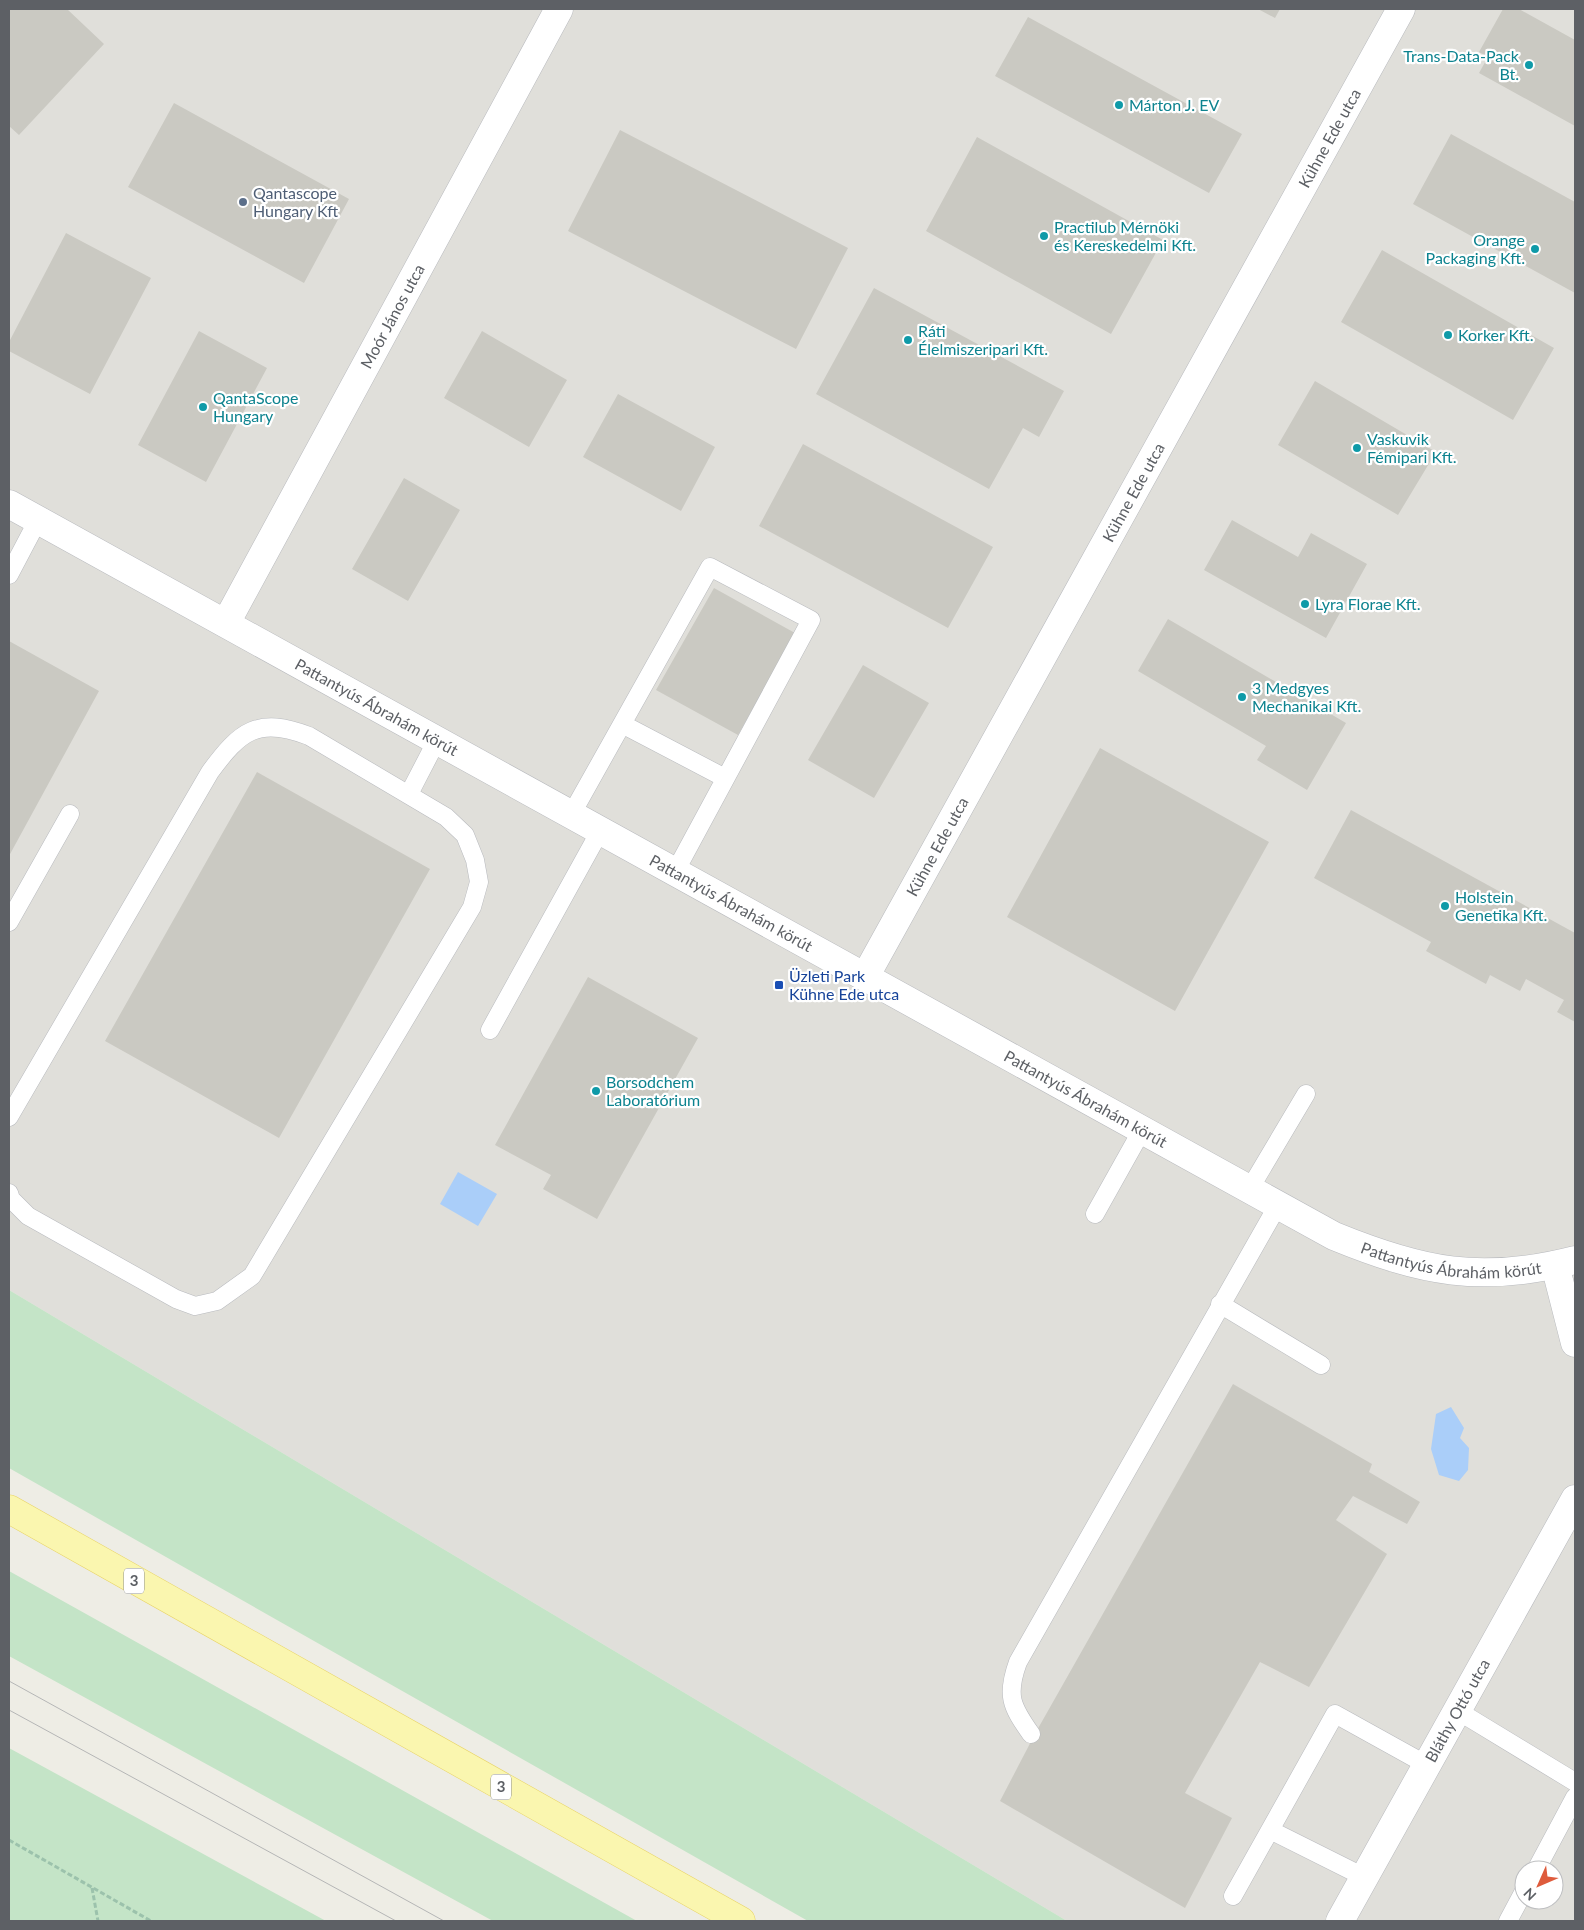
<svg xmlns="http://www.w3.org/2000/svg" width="1584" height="1930" viewBox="0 0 1584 1930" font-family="Lato,sans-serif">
	<rect width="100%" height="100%" fill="#eeede5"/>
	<path fill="#e0dfda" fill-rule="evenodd" d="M9 9H1575V1921H1067L9 1290ZM1524 1870H1554V1900H1524Z"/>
	<path fill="#c4e4c7" d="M9 1290 1067 1921H808L9 1468Z
		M9 1571 637 1921H493L9 1656Z
		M9 1748 326 1921H9Z"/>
	<path fill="#aacef9" d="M458 1172 497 1194 478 1226 440 1204Z
		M1451 1407 1464 1428 1460 1438 1469 1448 1468 1470 1459 1481 1439 1475 1431 1449 1436 1414Z"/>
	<path fill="#cac9c2" d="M9 9H67L104 44 19 135 9 126Z
		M1258 9H1280L1275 18Z
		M1503 9H1519L1575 40V126L1479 73 1488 57 1479 52Z
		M1028 17 1242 134 1209 193 995 76Z
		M174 103 349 199 304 283 128 187Z
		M620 130 848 248 796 349 568 231Z
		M1451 134 1575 202V293L1413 204Z
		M977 137 1163 240 1111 334 926 231Z
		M66 233 151 278 90 394 9 351V342Z
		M1382 250 1554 348 1513 420 1341 322Z
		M874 288 1064 391 1039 437 1023 428 989 489 816 394Z
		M199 331 267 368 206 482 138 445Z
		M482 331 567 380 529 447 444 398Z
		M1315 381 1436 452 1398 515 1278 445Z
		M618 394 715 447 681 511 583 457Z
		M803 444 993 547 948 628 759 526Z
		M404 478 460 510 408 601 352 569Z
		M1232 520 1298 557 1311 533 1367 564 1326 638 1204 570Z
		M714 588 795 633 738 735 656 690Z
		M1168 619 1346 723 1307 790 1257 760 1266 746 1138 671Z
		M9 641 99 691 9 856Z
		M863 665 929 703 874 798 808 760Z
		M1100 748 1269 842 1175 1011 1007 917Z
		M257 772 430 869 279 1138 105 1041Z
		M1351 810 1575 933V1022L1557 1012 1564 1000 1526 979 1520 991 1490 975 1486 984 1426 951 1431 942 1314 878Z
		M588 977 698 1038 597 1219 543 1189 551 1175 495 1145Z
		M1233 1384 1372 1464 1369 1472 1420 1502 1407 1524 1353 1496 1336 1520 1387 1554 1309 1687 1260 1662 1185 1793 1232 1818 1185 1908 1000 1801 1036 1732Z"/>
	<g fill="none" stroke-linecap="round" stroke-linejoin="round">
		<defs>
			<path id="lane" d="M9 575 38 520
				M622 724 725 778
				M409 794 437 740
				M571 815 710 567 811 620 675 872
				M9 922 70 814
				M490 1030 600 831
				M9 1117 210 772C240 731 258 716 309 736L446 817 465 835 475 860 479 882 472 907 252 1276 217 1301 195 1306 176 1299 28 1216 11 1199 9 1193
				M1249 1190 1306 1094
				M1095 1214 1142 1130
				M1220 1304 1321 1365
				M1458 1711 1575 1782
				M1031 1734C1011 1706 1006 1695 1018 1662L1278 1205
				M1270 1830 1364 1877
				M1536 1870 1575 1797
				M1233 1896 1335 1714 1427 1765
				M1508 1921 1524 1891"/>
			<g id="street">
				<path id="s1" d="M9 504 1334 1236C1422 1272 1481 1284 1575 1260"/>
				<path id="s2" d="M226 623 559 9"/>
				<path id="s3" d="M865 977 1401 9"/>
				<path d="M1555 1265 1575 1343"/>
				<path id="s4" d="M1340 1921 1575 1499"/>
			</g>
			<path id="primary" d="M9 1509 741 1921"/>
		</defs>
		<use href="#lane" stroke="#b8babe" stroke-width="19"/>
		<use href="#street" stroke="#b8babe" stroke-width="29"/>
		<use href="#primary" stroke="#e8d364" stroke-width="29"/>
		<path stroke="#9cc2ac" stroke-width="3" stroke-dasharray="5 2.5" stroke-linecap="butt" d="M9 1840 151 1921
			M92 1888 98 1921"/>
		<use href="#lane" stroke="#fff" stroke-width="18"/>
		<use href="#street" stroke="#fff" stroke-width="28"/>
		<use href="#primary" stroke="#faf6af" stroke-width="28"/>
		<path stroke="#b5b6b6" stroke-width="1" d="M9 1681 444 1921
			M9 1710 396 1921"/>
	</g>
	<g fill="#0f9aa8" stroke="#fff" stroke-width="2">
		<circle cx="1529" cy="65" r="5"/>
		<circle cx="1119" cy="105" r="5"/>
		<circle cx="1044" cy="236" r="5"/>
		<circle cx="1535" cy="249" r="5"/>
		<circle cx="1448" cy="335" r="5"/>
		<circle cx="908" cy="340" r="5"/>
		<circle cx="203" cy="407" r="5"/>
		<circle cx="1357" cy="448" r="5"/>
		<circle cx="1305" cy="604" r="5"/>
		<circle cx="1242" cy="697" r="5"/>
		<circle cx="1445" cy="906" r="5"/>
		<circle cx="596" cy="1091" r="5"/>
	</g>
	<circle fill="#5c6f8a" stroke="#fff" stroke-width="2" cx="243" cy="202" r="5"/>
	<rect fill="#1a4fb4" stroke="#fff" stroke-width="2" x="774" y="980" width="10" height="10" rx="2.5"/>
	<g text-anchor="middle" stroke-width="4.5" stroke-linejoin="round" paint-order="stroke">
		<g fill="#fff" stroke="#8e9093" stroke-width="1">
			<rect x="124" y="1568.5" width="20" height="25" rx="4"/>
			<rect x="491" y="1774.5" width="20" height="25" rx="4"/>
		</g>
		<g font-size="15" font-weight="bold" fill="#5d6065">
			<text x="134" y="1586">3</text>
			<text x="501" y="1792">3</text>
		</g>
		<g font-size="16" fill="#0d838f" stroke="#fff" text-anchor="start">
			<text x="1519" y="62" text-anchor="end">Trans-Data-Pack<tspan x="1519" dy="18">Bt.</tspan></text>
			<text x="1129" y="111">Márton J. EV</text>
			<text x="1054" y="233">Practilub Mérnöki<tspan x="1054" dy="18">és Kereskedelmi Kft.</tspan></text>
			<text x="1525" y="246" text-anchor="end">Orange<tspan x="1525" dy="18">Packaging Kft.</tspan></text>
			<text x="918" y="337">Ráti<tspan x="918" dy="18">Élelmiszeripari Kft.</tspan></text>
			<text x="1458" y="341">Korker Kft.</text>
			<text x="213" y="404">QantaScope<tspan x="213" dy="18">Hungary</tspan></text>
			<text x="1367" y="445">Vaskuvik<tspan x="1367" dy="18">Fémipari Kft.</tspan></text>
			<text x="1315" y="610">Lyra Florae Kft.</text>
			<text x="1252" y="694">3 Medgyes<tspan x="1252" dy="18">Mechanikai Kft.</tspan></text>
			<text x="1455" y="903">Holstein<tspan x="1455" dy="18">Genetika Kft.</tspan></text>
			<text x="606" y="1088">Borsodchem<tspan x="606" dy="18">Laboratórium</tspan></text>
		</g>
		<g font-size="16" fill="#5d6065" stroke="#fff">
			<text dy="6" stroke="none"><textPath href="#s3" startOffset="959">Kühne Ede utca</textPath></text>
			<text dy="6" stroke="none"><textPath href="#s2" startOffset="349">Moór János utca</textPath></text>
			<text dy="6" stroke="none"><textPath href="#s3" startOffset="554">Kühne Ede utca</textPath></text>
			<text dy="6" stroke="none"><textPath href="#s1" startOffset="420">Pattantyús Ábrahám körút</textPath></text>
			<text dy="6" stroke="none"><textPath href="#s3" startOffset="149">Kühne Ede utca</textPath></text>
			<text dy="6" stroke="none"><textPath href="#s1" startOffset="825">Pattantyús Ábrahám körút</textPath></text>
			<text dy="6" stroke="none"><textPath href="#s1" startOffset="1230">Pattantyús Ábrahám körút</textPath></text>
			<text dy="6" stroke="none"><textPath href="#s1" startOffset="1635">Pattantyús Ábrahám körút</textPath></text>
			<text dy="6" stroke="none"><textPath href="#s4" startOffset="241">Bláthy Ottó utca</textPath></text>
		</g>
		<g font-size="16" fill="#4e5e75" stroke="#fff" text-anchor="start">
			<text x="253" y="199">Qantascope<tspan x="253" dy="18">Hungary Kft</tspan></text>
		</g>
		<g font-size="16" fill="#164399" stroke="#fff" text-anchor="start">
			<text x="789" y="982">Üzleti Park<tspan x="789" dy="18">Kühne Ede utca</tspan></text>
		</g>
	</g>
	<rect width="1584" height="1930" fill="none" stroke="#5d6065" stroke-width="20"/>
	<g transform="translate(1539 1885) rotate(225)"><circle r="24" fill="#ffffff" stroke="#bebfc1"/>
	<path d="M0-4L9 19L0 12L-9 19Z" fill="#de5b3c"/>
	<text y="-8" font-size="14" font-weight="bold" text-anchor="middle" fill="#5d6065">N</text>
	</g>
</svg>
